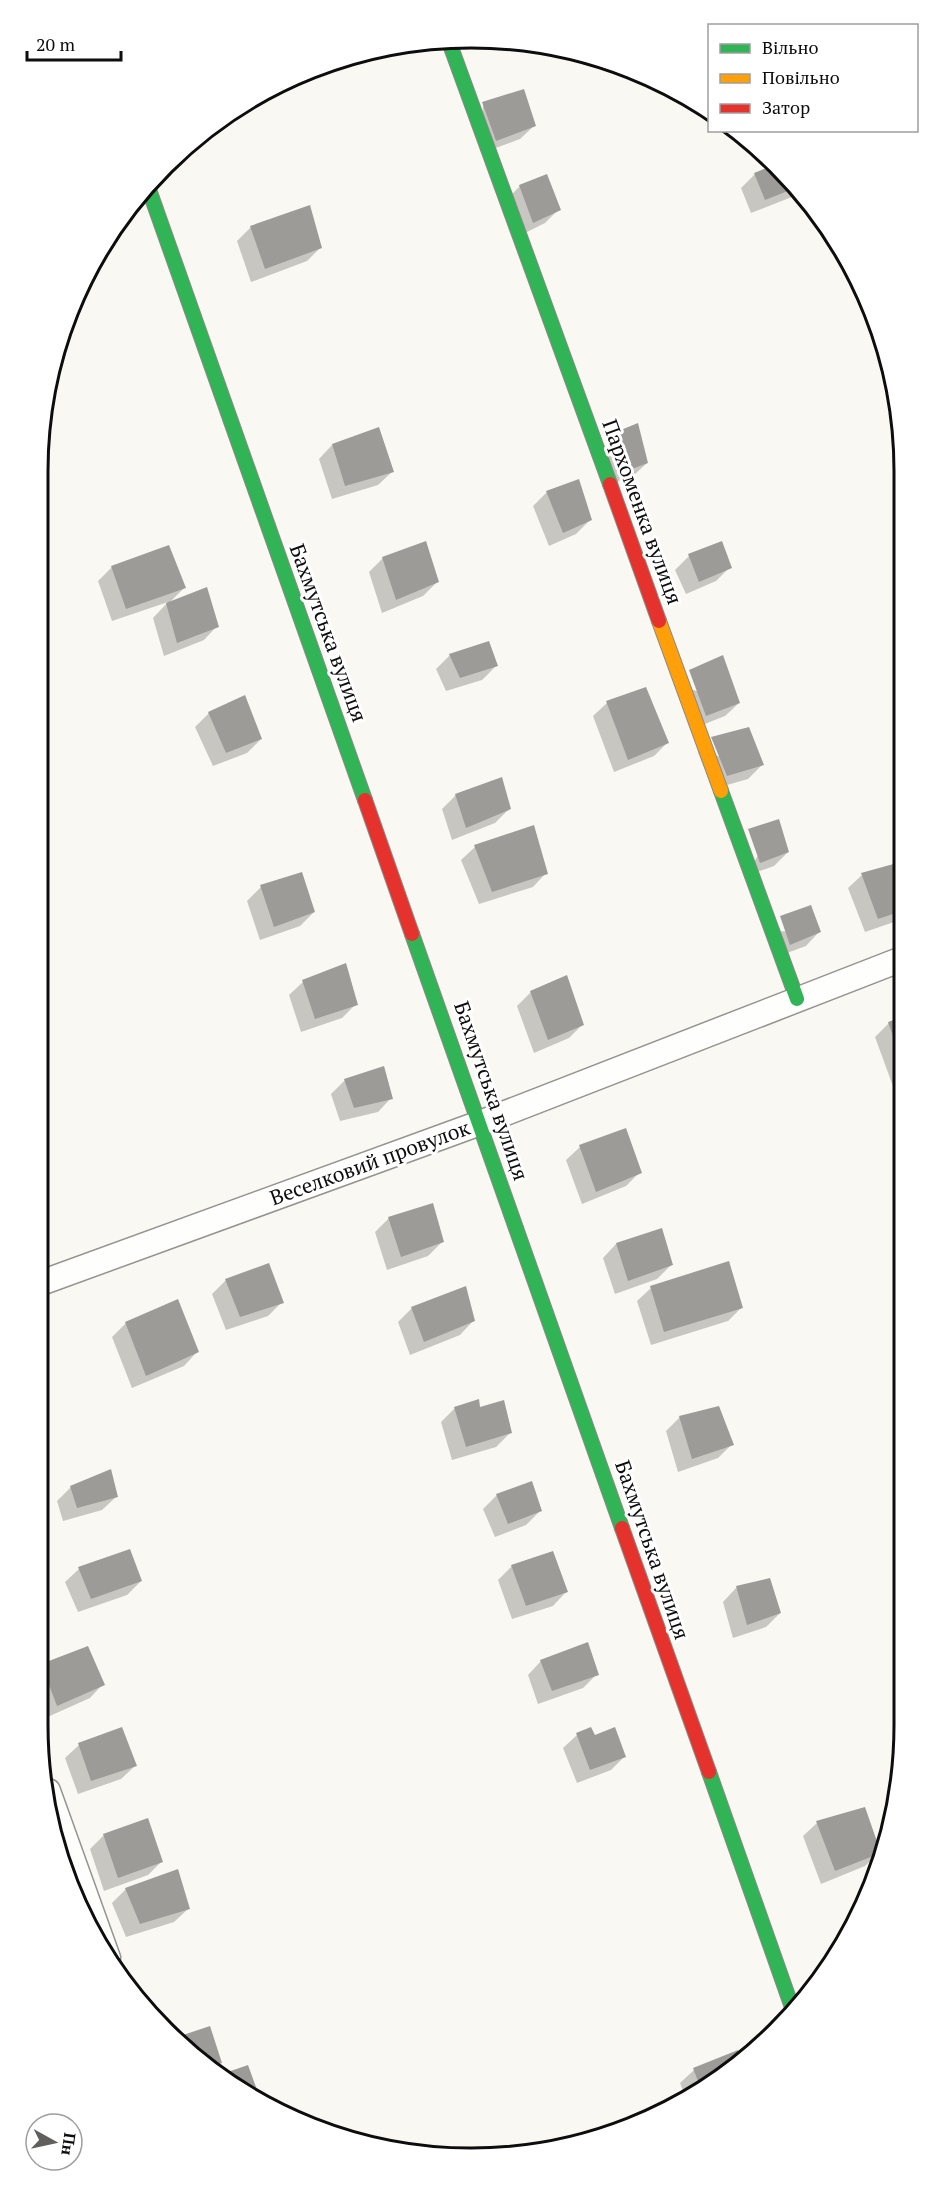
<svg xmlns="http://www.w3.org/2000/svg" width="942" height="2196" viewBox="0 0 942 2196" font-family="'PT Serif',serif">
	<rect width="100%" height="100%" fill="#faf8f2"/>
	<path fill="#0003" d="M483 104 534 126 520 139 482 153Z
		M775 166 797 185 802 193 751 213 741 188 755 174Z
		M520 186 559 209 545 223 519 236 506 200Z
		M251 227 321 247 307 261 251 282 237 241Z
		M88 271 91 282 77 296Z
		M332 445 392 472 378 485 332 499 319 459Z
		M593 451 647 463 633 476 604 486Z
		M547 492 590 520 576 534 549 546 533 506Z
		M689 556 730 567 716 581 686 594 675 570Z
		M383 558 437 582 423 596 382 613 369 572Z
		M112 567 184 588 169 603 217 626 204 640 164 656 153 618 168 602 112 621 98 581Z
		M450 655 496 666 482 680 446 691 436 669Z
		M676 685 739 703 725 716 692 729Z
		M607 703 668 742 654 756 614 772 593 716Z
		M209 713 261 739 247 753 213 766 195 727Z
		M698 752 762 765 748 779 713 789Z
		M456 795 509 809 495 823 452 840 442 809Z
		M778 821 788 852 774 866 746 876Z
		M475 847 546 873 533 887 479 904 461 860Z
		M897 865 902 881V916L897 921 865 932 848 888 862 875Z
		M261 887 314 912 300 926 260 940 247 901Z
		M767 931 819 932 806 946 776 957Z
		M303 982 356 1004 342 1018 301 1032 289 995Z
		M531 992 583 1024 569 1038 534 1053 517 1006Z
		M902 1019 903 1085 894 1089 875 1037 889 1023Z
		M345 1080 391 1098 378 1112 340 1121 331 1094Z
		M625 1130 640 1172 626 1186 582 1204 566 1160 580 1147Z
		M389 1218 442 1242 428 1256 387 1270 375 1232Z
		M661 1230 671 1265 657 1279 615 1294 603 1258 616 1244Z
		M226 1280 282 1302 268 1316 226 1330 212 1294Z
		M651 1288 742 1307 728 1321 651 1345 637 1301Z
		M412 1308 473 1321 460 1335 410 1355 398 1322Z
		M126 1323 197 1352 184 1366 132 1388 112 1337Z
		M455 1408 478 1409 510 1433 496 1447 452 1460 441 1422Z
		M680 1417 732 1444 718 1458 678 1472 666 1431Z
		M71 1487 116 1497 102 1510 63 1521 57 1501Z
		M497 1495 540 1511 526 1525 495 1537 483 1509Z
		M129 1551 141 1581 127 1595 78 1612 65 1582 79 1569Z
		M512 1566 566 1592 553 1606 512 1619 498 1580Z
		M769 1580 780 1613 766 1627 733 1638 723 1602 736 1588Z
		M541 1661 597 1674 583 1688 538 1704 528 1675Z
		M42 1665 103 1684 90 1698 43 1719 38 1704V1669Z
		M577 1735 625 1756 611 1770 577 1783 563 1748Z
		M79 1745 135 1766 121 1779 78 1794 65 1758Z
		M817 1823 879 1852 865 1866 821 1884 803 1836Z
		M104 1835 162 1861 148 1875 104 1891 90 1849Z
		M126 1889 188 1909 174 1922 126 1937 112 1903Z
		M855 1922 847 1941 845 1944 842 1936Z
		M739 2058 687 2101 680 2083 694 2070Z
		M223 2075 258 2102 255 2101Z"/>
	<path fill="#9d9b98" d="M524 89 536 126 496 141 482 102Z
		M774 165 798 187 765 200 754 173Z
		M547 174 561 210 533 223 519 185Z
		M310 205 322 248 265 269 250 226Z
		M89 269 93 283 81 287Z
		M638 423 648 463 618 474 606 436Z
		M379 427 394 472 345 486 332 444Z
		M579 479 592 520 563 533 546 491Z
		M426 541 439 582 396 600 382 557Z
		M722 541 732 568 699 582 688 554Z
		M169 545 186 588 126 609 111 566Z
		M207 587 219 627 177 643 166 603Z
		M489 641 498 666 460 678 449 654Z
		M723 655 740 703 706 716 689 670Z
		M646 687 669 743 628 760 606 701Z
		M245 695 262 739 226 753 208 712Z
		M749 727 764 765 727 776 711 737Z
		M502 777 511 809 466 828 455 794Z
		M779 819 789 852 760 863 748 829Z
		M534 825 548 874 492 892 474 845Z
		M897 863 902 877V911L878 919 861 873Z
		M302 872 315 912 274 927 260 885Z
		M811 905 821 932 790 945 780 916Z
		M346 963 358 1005 315 1019 302 980Z
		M567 975 584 1025 548 1040 530 991Z
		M902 1017 903 1061H902L888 1022Z
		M384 1066 393 1099 354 1108 344 1079Z
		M626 1128 642 1173 596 1192 579 1145Z
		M433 1203 444 1242 401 1257 388 1217Z
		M662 1228 673 1265 628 1281 616 1243Z
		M729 1261 743 1308 664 1332 650 1286Z
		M269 1263 284 1303 240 1317 225 1279Z
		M466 1286 475 1321 424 1342 411 1307Z
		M178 1299 199 1352 146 1376 125 1322Z
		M479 1399 480 1407 504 1400 512 1433 466 1447 454 1407Z
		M719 1406 734 1445 692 1459 679 1416Z
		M111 1469 118 1497 77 1508 70 1486Z
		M532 1481 542 1511 508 1524 496 1494Z
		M130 1549 142 1581 91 1599 78 1567Z
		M553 1551 568 1592 526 1606 511 1565Z
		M770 1578 781 1613 747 1625 736 1586Z
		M588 1642 599 1675 552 1691 540 1660Z
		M88 1646 105 1685 57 1706 41 1664Z
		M122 1727 137 1766 91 1781 78 1743Z
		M591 1727 595 1735 615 1727 626 1757 590 1770 576 1733Z
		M865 1807 881 1853 835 1871 816 1821Z
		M148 1818 163 1862 118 1878 103 1834Z
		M178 1869 190 1909 140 1924 125 1888Z
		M210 2026 222 2063 213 2066 177 2037Z
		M738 2050 741 2057 701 2089 693 2068Z
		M248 2065 261 2101 258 2102 222 2074Z"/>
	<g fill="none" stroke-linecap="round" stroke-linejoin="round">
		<defs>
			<path id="street" d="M38 1284 480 1123 902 959
				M48 1791 108 1958"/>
			<path id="fast" d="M448 39 610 484
				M147 184 365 800
				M721 791 797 999
				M412 934 622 1528
				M709 1772 794 2013"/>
			<path id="slow" d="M659 621 721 791"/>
			<path id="jam" d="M610 484 659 621
				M365 800 412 934
				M622 1528 709 1772"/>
		</defs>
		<use href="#street" stroke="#949390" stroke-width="27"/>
		<use href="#fast" stroke="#8a8987" stroke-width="16"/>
		<use href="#slow" stroke="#8a8987" stroke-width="16"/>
		<use href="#jam" stroke="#8a8987" stroke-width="16"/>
		<use href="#street" stroke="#fefefd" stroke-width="24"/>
		<use href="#fast" stroke="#30b455" stroke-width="14"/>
		<use href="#slow" stroke="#ff9f0a" stroke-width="14"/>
		<use href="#jam" stroke="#e5322d" stroke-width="14"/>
	</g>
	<g text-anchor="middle" stroke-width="6" stroke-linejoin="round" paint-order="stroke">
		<g font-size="21" fill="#0d0d0d" stroke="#fff">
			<text transform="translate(642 512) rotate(70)" y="7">Пархоменка вулиця</text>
			<text transform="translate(328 633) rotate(70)" y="7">Бахмутська вулиця</text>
			<text transform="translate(491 1091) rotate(71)" y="7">Бахмутська вулиця</text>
			<text transform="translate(370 1163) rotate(-20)" y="7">Веселковий провулок</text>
			<text transform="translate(652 1550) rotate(71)" y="7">Бахмутська вулиця</text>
		</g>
	</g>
	<path d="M0 0H942V2196H0ZM471 48H471A423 423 0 0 1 894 471V1725A423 423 0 0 1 471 2148H471A423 423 0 0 1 48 1725V471A423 423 0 0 1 471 48Z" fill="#fff" fill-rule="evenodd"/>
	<path fill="none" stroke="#0d0d0d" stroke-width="3" d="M471 48H471A423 423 0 0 1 894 471V1725A423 423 0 0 1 471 2148H471A423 423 0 0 1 48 1725V471A423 423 0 0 1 471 48Z"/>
	<rect x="708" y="24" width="210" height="108" fill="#ffffff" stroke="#9e9e9e" stroke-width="1.5"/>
	<rect x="720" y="44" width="30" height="9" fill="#30b455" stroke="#9e9e9e" stroke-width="1.5"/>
	<text x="762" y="54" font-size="18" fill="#0d0d0d">Вільно</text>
	<rect x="720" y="74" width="30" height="9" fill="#ff9f0a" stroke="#9e9e9e" stroke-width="1.5"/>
	<text x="762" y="84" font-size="18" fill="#0d0d0d">Повільно</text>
	<rect x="720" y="104" width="30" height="9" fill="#e5322d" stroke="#9e9e9e" stroke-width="1.5"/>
	<text x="762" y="114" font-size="18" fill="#0d0d0d">Затор</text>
	<g transform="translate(54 2142) rotate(98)"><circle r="28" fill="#ffffff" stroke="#9e9e9e" stroke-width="1.5"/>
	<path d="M0-4.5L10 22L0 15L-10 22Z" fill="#605f5d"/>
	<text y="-9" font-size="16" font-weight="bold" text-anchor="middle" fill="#0d0d0d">Пн</text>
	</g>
	<path d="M27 51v9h94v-9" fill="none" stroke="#0d0d0d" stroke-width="3"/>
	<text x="36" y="51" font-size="18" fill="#0d0d0d" stroke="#ffffff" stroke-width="4.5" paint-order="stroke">20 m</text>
</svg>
